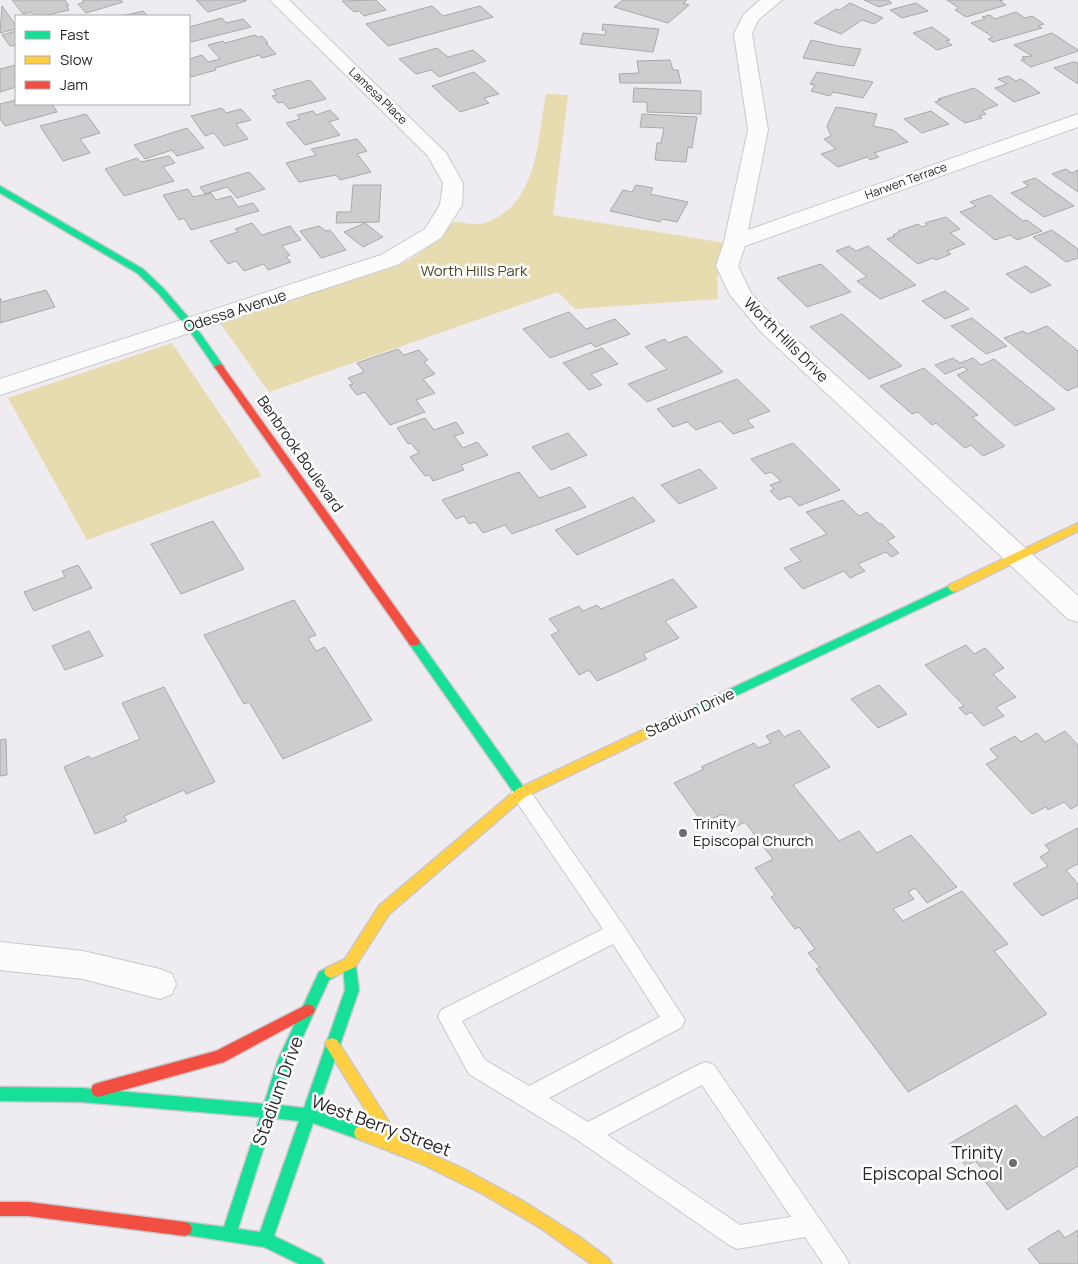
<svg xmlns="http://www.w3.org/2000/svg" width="1078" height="1264" viewBox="0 0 1078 1264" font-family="Manrope,sans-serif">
	<rect width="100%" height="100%" fill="#eeecf0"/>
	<path fill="#e7dcaf" d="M546 94 568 95 553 215 725 243 717 278 718 299 575 309 558 292 269 392 220 323 398 266C424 252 435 244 453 222 462 222 472 225 480 224 484 224 488 222 491 220 538 202 538 136 546 94Z
		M172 343 262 476 87 540 8 398Z"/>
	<path fill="#ceccce" stroke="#a9a8ab" d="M12 0H65L69 6H66L69 10 43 16H34L31 12 23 14Z
		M82 0H120L123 2 86 13 78 4 84 2Z
		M196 0H246V1L208 12Z
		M376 0 386 10 364 16 359 11 354 12 342 1Z
		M623 0H687L683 3 689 5 668 23 614 7Z
		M864 0H888L892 3 879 7Z
		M947 0H1003L1000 1 1006 5 966 17 955 10 959 8Z
		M850 3 883 18 874 24 862 20 841 34 814 23 836 9 840 10Z
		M916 3 928 11 902 18 890 10Z
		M2 6 16 26V29L0 33Z
		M432 6 443 16 480 6 493 17 388 46 366 24Z
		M143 11 148 16H122Z
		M1016 12 1025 18 1032 16 1044 24 1038 26 1042 28 993 42 988 39 993 37 971 23 985 19 982 17 990 15 995 19Z
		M222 18 226 23 243 19 251 27 191 42 189 40V27Z
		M603 24 659 29 653 52 580 44 583 33 605 35 606 30H602Z
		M932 27 950 40 946 41 952 45 937 50 913 33Z
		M16 31V45L10 46 2 35Z
		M1052 33 1078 50V51L1031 67 1021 60 1025 59 1022 57 1032 56 1014 45Z
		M255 35 258 37 262 36 268 43H266L276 54 262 58 259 55 215 68 216 70 191 77 189 74V59L202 55 208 62 220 59 208 45 223 41 225 43Z
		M811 40 838 46 861 49 854 66 803 58Z
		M437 48 448 57 473 50 486 61 439 77 431 70 416 74 399 59Z
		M670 60 673 70H678L681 83H620L619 74 639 73 637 61Z
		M1073 62 1078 63V84L1054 68Z
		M16 65V87L0 92V69Z
		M474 72 499 94 484 98 489 103 460 112 432 86Z
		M817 72 873 82 863 98 833 92 830 96 811 91 815 85 810 84Z
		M1008 76 1016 81 1021 79 1040 93 1014 102 995 88 1007 84 998 79Z
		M310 80 326 99 289 109 283 102 278 103 272 96 277 95 273 90Z
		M634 88 701 91V114L647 112V102H633Z
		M974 88 998 105 982 111 986 114 979 116 982 118 965 123 935 102 941 100 938 99Z
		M16 100V104H52L57 112 5 126 0 119V104Z
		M836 107 877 114 873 126 893 130 908 142 874 153 879 157 870 160 867 157 838 167 821 154 836 149 824 139 831 136 827 126Z
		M222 108 226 113 241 109 251 120 236 124 248 139 224 146 214 133 205 136 191 116Z
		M330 110 339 119 329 122 340 135 305 145 286 123 300 119 297 115 313 111 316 115Z
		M931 111 949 124 922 133 904 119Z
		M86 114 100 133 80 139 90 153 63 161 40 126Z
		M642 114 697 117 692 148 688 147 686 162 655 160 657 143H661L664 128 640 127Z
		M187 128 204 148 177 156 172 150 145 159 134 145Z
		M357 139 367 151 357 154 371 172 340 180 336 175 299 182 286 163 316 155 311 149Z
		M169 156 175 163 163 167 174 181 124 196 105 169 137 158 141 162Z
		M1066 169 1072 173 1078 170V192L1052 174Z
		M249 172 265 189 237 198 227 187 205 194 200 187Z
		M1035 178 1041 182 1074 206 1044 217 1011 193 1029 186 1023 182Z
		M353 185H381L379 222 336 223 337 212H351Z
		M636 185 653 188 650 194 688 202 677 222 662 219 660 222 610 211 623 190 632 192Z
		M188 189 193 197 211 193 216 200 231 196 238 207 253 203 259 211 191 230 184 218 179 220 163 195Z
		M990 195 1023 221 1027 220 1042 231 1017 240 1010 235 995 240 960 212 976 206 970 202Z
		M946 217 960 229 950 233 965 244 947 251 951 254 936 260 933 258 918 264 887 239 895 236 893 235 899 232 898 231 918 224 922 227 927 225 925 223Z
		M252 223 262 235 290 226 301 240 282 246 290 255 286 257 291 262 268 270 264 264 244 271 236 261 228 264 210 241 238 232 235 229Z
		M365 223 383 237 363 247 344 232Z
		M319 226 326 231 330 230 346 250 321 258 300 231Z
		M1052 230 1078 249V258L1066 262 1033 237Z
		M849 246 856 251 868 246 916 285 880 299 857 281 867 277 836 251Z
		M821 264 851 292 807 307 777 278Z
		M1026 266 1051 285 1031 293 1006 274Z
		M46 290 55 307 0 323V298L2 302Z
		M945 291 969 309 945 319 922 301Z
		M569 312 586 329 615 319 630 334 595 347 591 343 550 358 523 329Z
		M842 314 902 366 869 379 810 327Z
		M972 318 1007 346 986 354 951 326Z
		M1047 326 1078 351V386L1067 391 1004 338 1023 331 1027 334Z
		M686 336 723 372 647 402 628 384 667 369 645 347 665 339 668 343Z
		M602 348 618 364 591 374 602 385 589 390 563 363Z
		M398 349 404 355 419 350 428 360 424 362 435 374 423 379 435 393 416 400 425 412 390 425 365 392 357 395 349 385 353 384 348 378 364 372 357 363Z
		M953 358 960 363 973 358 981 365 994 359 1055 409 1015 426 957 375 968 370 963 367 945 374 935 365Z
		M924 368 978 415 972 417 1005 446 983 456 971 445 965 448 936 423 932 425 918 412 912 414 880 386Z
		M737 379 770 411 747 420 754 427 733 434 720 421 696 430 687 422 673 427 657 409Z
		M425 418 434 430 456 422 464 433 454 436 463 448 477 442 488 455 461 465 464 470 433 481 429 475 425 476 410 457 419 453 411 443 408 444 397 428Z
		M568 433 587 455 551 470 532 447Z
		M793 443 840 490 799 506 790 496 779 500 770 491 774 489 770 485 781 481 771 472 765 474 751 459Z
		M700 469 717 488 679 504 661 485Z
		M519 472 539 498 570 487 586 507 512 534 505 525 483 533 475 522 469 524 464 516 456 519 442 500Z
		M633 497 655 521 577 555 555 530Z
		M843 500 859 516 867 512 879 524 881 523 895 537 887 541 899 553 891 557 886 552 858 564 865 571 850 578 844 571 803 589 784 568 801 561 790 549 827 534 806 512Z
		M213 521 244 569 181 594 151 544Z
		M78 565 92 588 34 611 24 592 65 577 62 571Z
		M673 579 697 607 665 621 679 638 643 654 647 659 597 681 589 670 579 675 551 635 559 631 549 619 579 606 583 611 597 605 601 609Z
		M294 600 316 635 308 638 316 651 325 647 372 720 283 759 249 702 244 704 204 635Z
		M89 631 103 656 65 670 52 646Z
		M966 645 974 654 985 648 1004 668 993 674 1016 697 996 707 1004 716 983 726 971 712 966 715 959 708 964 706 925 665Z
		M879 685 907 714 878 728 851 699Z
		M164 687 215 782 186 794 184 790 124 816 127 821 95 834 64 767 89 756 91 759 140 739 122 703Z
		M779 730 784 737 799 730 830 767 793 785 839 841 859 831 877 853 911 835 957 887 927 903 915 888 908 892 914 899 893 909 903 921 962 891 1008 944 994 951 1047 1014 908 1092 816 969 820 967 808 953 815 949 799 927 795 929 771 897 775 895 755 868 773 859 745 822 733 828 723 814 703 823 674 783 704 769 701 767 754 743 758 748 771 743 766 736Z
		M1065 731 1078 745V805L1071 809 1064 802 1048 810 1046 807 1032 814 986 764 998 758 990 749 1015 736 1021 742 1037 733 1045 742Z
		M6 739 7 775 0 776V740Z
		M1078 828V864L1066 870 1078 884V899L1077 898 1042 916 1013 884 1048 866 1040 857 1050 851 1045 845Z
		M1016 1105 1043 1138 1078 1116V1166L1007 1210 980 1175 985 1172 975 1161 966 1166 949 1144Z
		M1059 1230 1065 1238 1078 1230V1264H1040L1028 1249Z"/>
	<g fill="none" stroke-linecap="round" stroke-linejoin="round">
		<defs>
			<path id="lane" d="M521 785 528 788 624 926 685 1020 682 1027 549 1098 588 1122 698 1065 706 1062 714 1065 845 1256 849 1264H823L805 1237 737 1249 729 1245 579 1141 469 1074 438 1017 441 1010 603 929 514 798 511 793 514 788ZM613 944 660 1017 529 1086 485 1060 462 1021ZM702 1085 791 1217 740 1225 607 1135Z"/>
			<path id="street" d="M270 0H289L446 153 463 183 462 205 441 238 397 265 0 395V379L381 255 425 229 440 205 443 183 428 156Z
				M760 0H782L758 20 752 34 768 130 748 230 1078 114V127L745 246 738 266 751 293 777 322 1078 596V622L1068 619 761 332 730 295 716 266 724 242 748 130 734 34 744 14Z
				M0 942 83 951 160 969 172 974 176 984 172 994 160 999 83 979 0 970Z"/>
			<path id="fast" d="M0 186 143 269 164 289 193 323 224 367 222 369H216L187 327 158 293 137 273 0 193Z
				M953 584 957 585 958 588 957 591 670 727H662L660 724 662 721Z
				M414 638 418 639 525 789 527 793 525 797 521 798 517 797 410 645 408 642Z
				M350 957 355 959 359 990 317 1111 366 1128 368 1133 366 1138 361 1140 313 1123 274 1236 321 1259 324 1264H299L264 1247 180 1234 178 1229 180 1224 185 1222 224 1227 260 1117 82 1102 0 1101V1087L82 1088 264 1104 278 1060 319 972 331 966 336 968 338 972 336 976 329 980 292 1060 278 1105 304 1108 345 990 343 963 345 959ZM273 1118 299 1121 260 1232 238 1229Z"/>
			<path id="slow" d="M1078 523V531L957 591 953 592 948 588 949 585Z
				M666 719 670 721 672 724 670 727 525 797 389 914 355 967 331 978 326 976 324 972 326 968 345 959 379 906 517 789Z
				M332 1038 337 1040 401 1141 462 1168 523 1201 581 1238 609 1259 612 1264H591L542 1229 483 1194 420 1163 356 1138 354 1133 356 1128 361 1126 380 1133 327 1048 325 1044 327 1040Z"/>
			<path id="jam" d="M219 364 222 365 418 639 420 642 418 645H410L216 369 214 367Z
				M308 1004 313 1006 315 1010 313 1014 224 1062 98 1097 93 1095 91 1090 93 1085 98 1083 216 1051Z
				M0 1202H28L185 1222 190 1224 192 1229 190 1234 185 1236 28 1216H0Z"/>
		</defs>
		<use href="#lane" stroke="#cac8cb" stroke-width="2"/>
		<use href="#street" stroke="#cac8cb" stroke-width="2"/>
		<use href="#fast" stroke="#cac8cb" stroke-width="3"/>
		<use href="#slow" stroke="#cac8cb" stroke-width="3"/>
		<use href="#jam" stroke="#cac8cb" stroke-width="3"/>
		<use href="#lane" fill="#fcfcfd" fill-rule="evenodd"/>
		<use href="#street" fill="#fcfcfd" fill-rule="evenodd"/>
		<use href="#fast" fill="#16e098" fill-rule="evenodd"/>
		<use href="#slow" fill="#ffcf43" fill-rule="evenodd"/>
		<use href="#jam" fill="#f24e42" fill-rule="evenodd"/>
	</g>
	<g fill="#6d6c6f" stroke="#fff" stroke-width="2">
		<circle cx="683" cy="833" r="5"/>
		<circle cx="1013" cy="1163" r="5"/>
	</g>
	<g text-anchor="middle" stroke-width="5" stroke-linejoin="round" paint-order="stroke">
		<g font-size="12" fill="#282729" stroke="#fff">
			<text transform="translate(378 96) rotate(44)" y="4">Lamesa Place</text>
			<text transform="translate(906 181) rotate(-20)" y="4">Harwen Terrace</text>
		</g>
		<g font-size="15" fill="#4e4620" stroke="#fff">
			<text x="474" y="276">Worth Hills Park</text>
		</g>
		<g font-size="15" fill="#282729" stroke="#fff">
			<text transform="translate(235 311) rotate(-18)" y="5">Odessa Avenue</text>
			<text transform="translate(786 340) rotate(45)" y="5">Worth Hills Drive</text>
			<text transform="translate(300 454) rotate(55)" y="5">Benbrook Boulevard</text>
			<text transform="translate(690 713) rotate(-25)" y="5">Stadium Drive</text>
		</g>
		<g font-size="15" fill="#282729" stroke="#fff" text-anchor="start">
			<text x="693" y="829">Trinity<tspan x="693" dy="17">Episcopal Church</tspan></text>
		</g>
		<g font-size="18" fill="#282729" stroke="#fff">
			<text transform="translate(278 1091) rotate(-70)" y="6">Stadium Drive</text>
			<text transform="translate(381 1126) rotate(20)" y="6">West Berry Street</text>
		</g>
		<g font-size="18" fill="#282729" stroke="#fff" text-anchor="end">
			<text x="1003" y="1159">Trinity<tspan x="1003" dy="21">Episcopal School</tspan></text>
		</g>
	</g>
	<rect x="15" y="15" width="175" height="90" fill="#ffffff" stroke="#a9a9a9"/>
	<rect x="25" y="31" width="25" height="8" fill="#16e098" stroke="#a9a9a9"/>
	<text x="60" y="40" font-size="15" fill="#282729">Fast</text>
	<rect x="25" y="56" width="25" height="8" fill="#ffcf43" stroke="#a9a9a9"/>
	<text x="60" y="65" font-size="15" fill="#282729">Slow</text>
	<rect x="25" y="81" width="25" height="8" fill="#f24e42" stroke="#a9a9a9"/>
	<text x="60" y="90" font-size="15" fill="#282729">Jam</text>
</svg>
